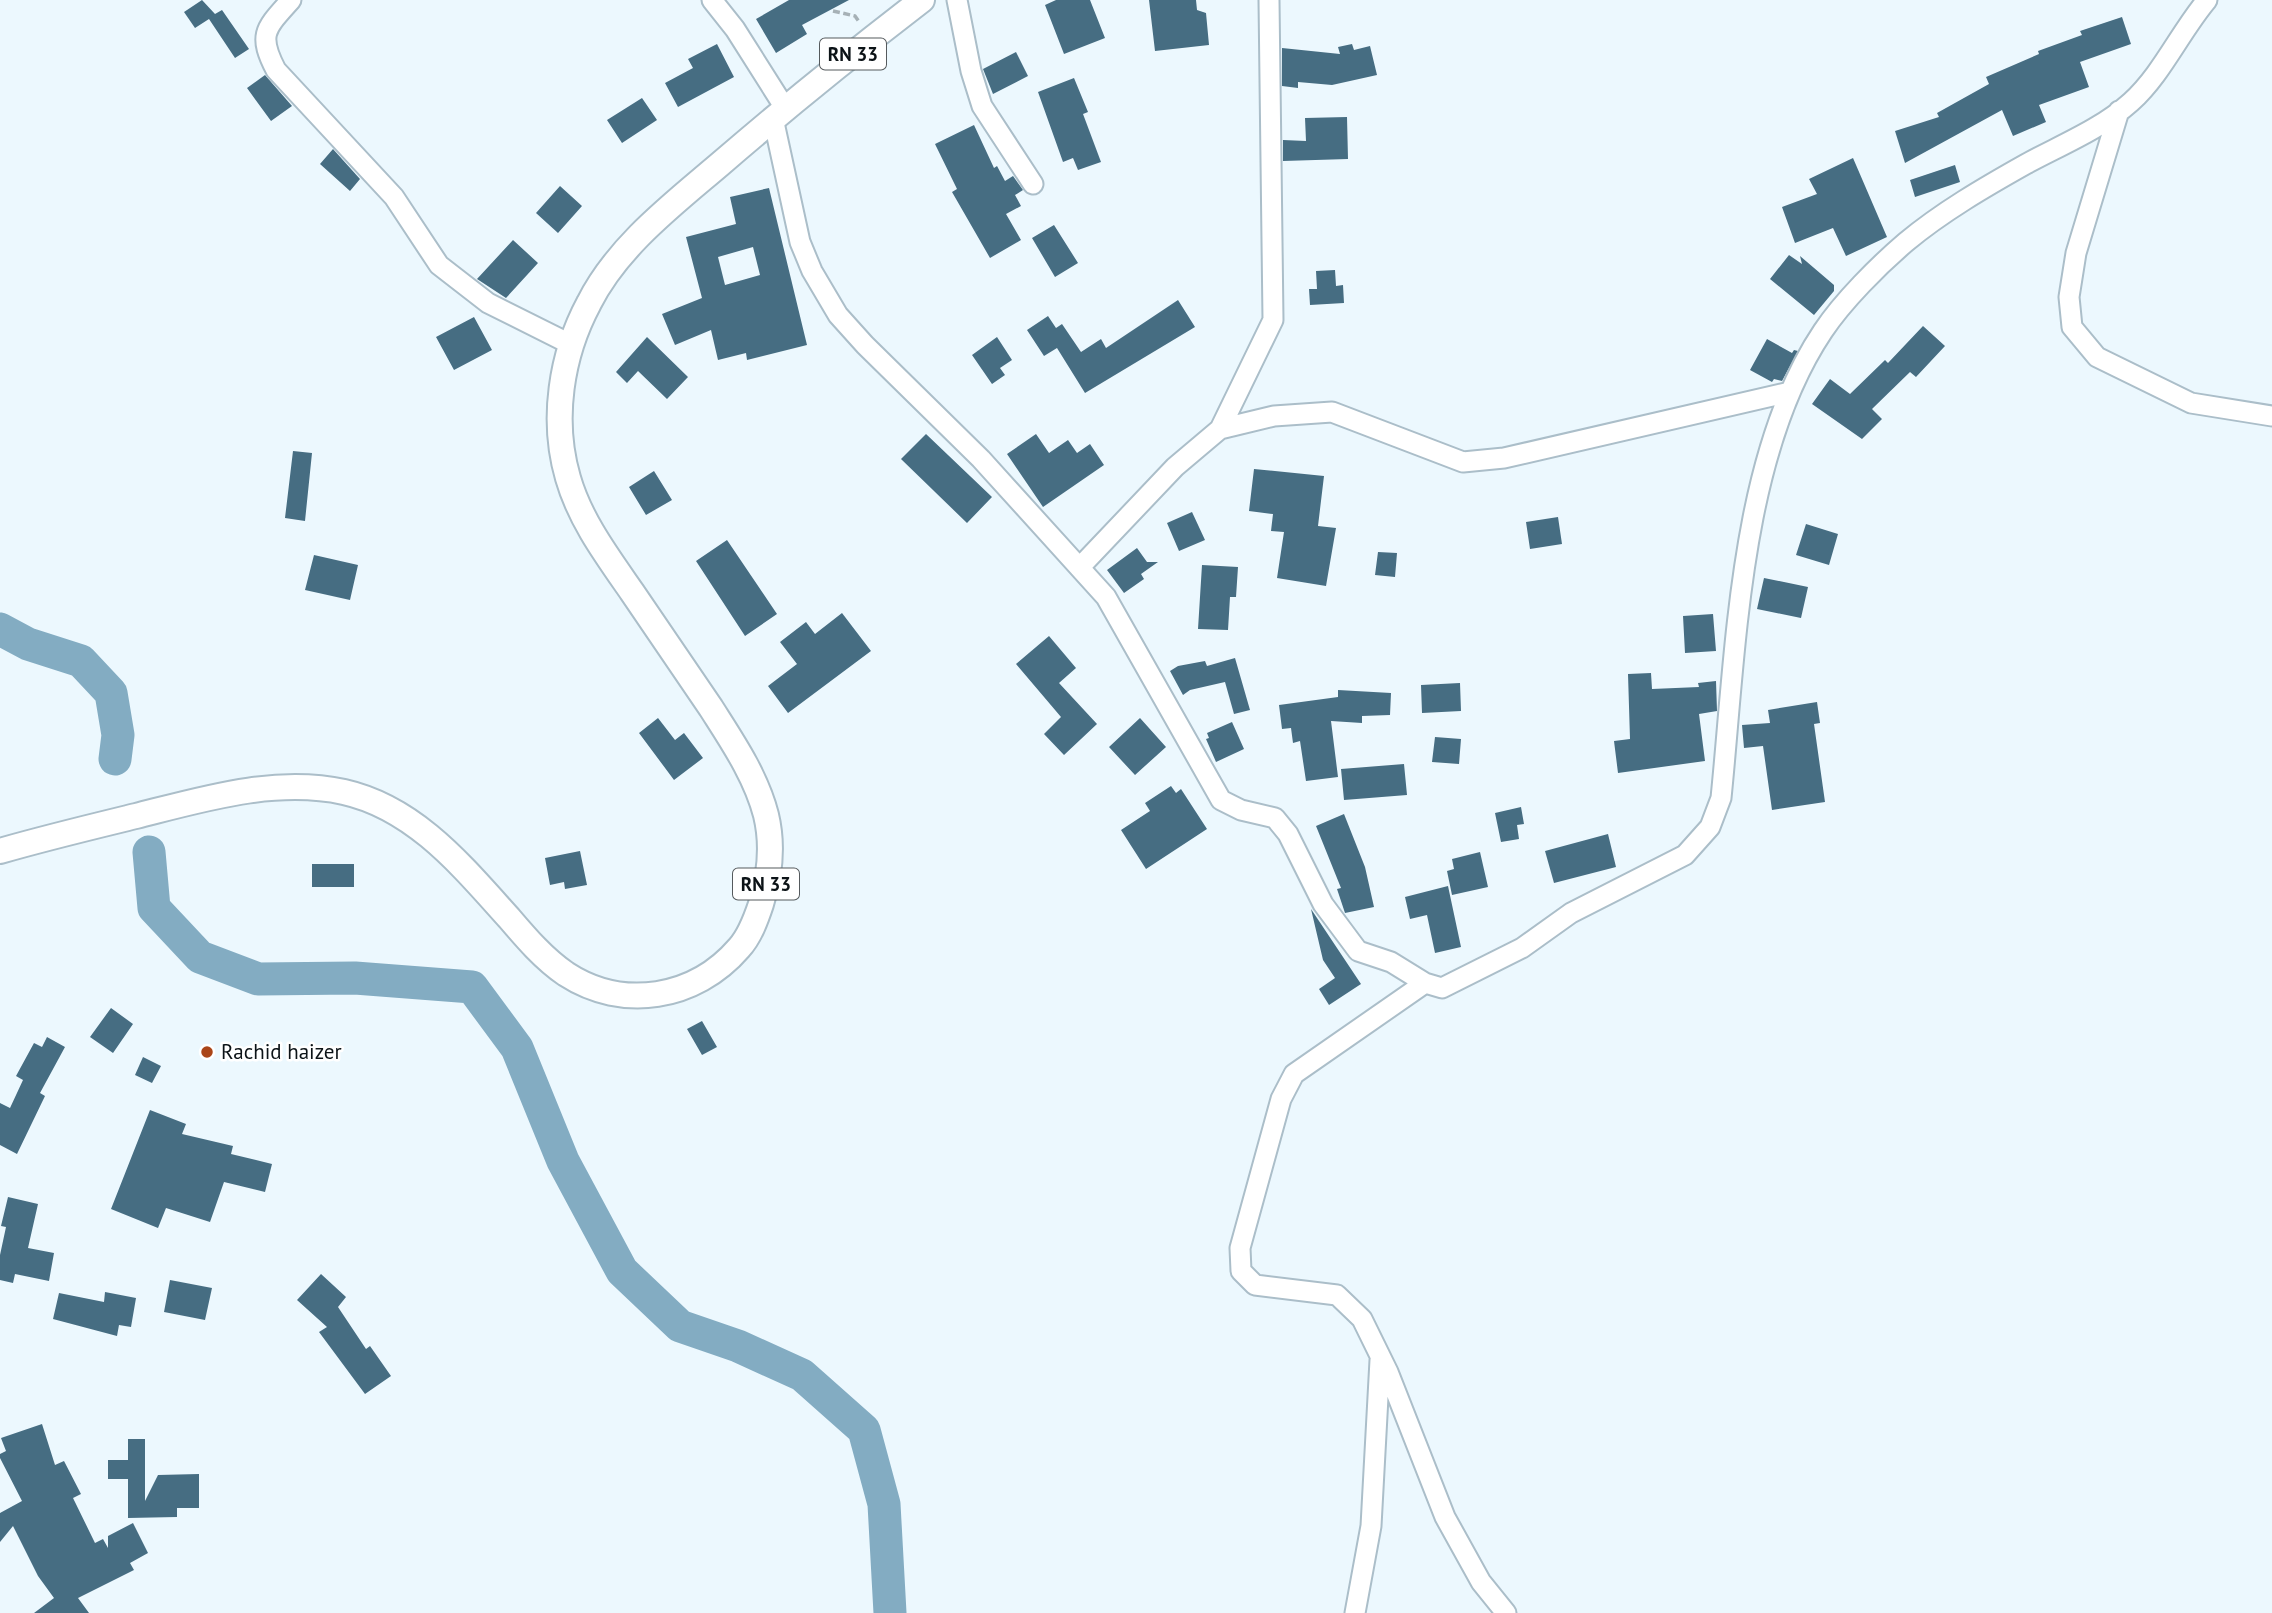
<svg xmlns="http://www.w3.org/2000/svg" width="2272" height="1613" viewBox="0 0 2272 1613" font-family="'PT Sans',sans-serif">
	<rect width="100%" height="100%" fill="#ecf8fe"/>
	<g fill="none" stroke-linecap="round" stroke-linejoin="round">
		<path stroke="#83acc2" stroke-width="33" d="M0 629 28 644 81 661 111 693 118 735 115 759
			M149 852 154 908 200 957 258 979 355 978 472 987 517 1048 563 1161 622 1271 680 1326 738 1346 802 1375 864 1430 884 1504 890 1613"/>
	</g>
	<path fill="#466d82" fill-rule="evenodd" d="M202 0 215 14 222 10 249 49 235 58 209 19 195 28 184 12Z
		M789 0H849L802 25 807 34 776 53 756 19Z
		M1056 0H1090L1105 38 1064 54 1045 5Z
		M1149 0H1196L1197 10 1206 13 1209 45 1155 51Z
		M2122 17 2131 44 2080 62 2089 87 2039 105 2046 122 2013 136 2002 110 1905 163 1895 131 1939 117 1937 113 1989 84 1986 77 2039 54 2038 51 2082 35 2080 31Z
		M717 44 734 77 678 107 665 83 693 68 688 59Z
		M1352 44 1354 50 1370 46 1377 75 1332 85 1298 82V88L1282 86V48L1340 54 1338 47Z
		M1016 52 1028 76 993 94 983 69Z
		M265 75 292 106 271 121 247 88Z
		M1074 78 1088 112 1083 114 1101 162 1078 170 1073 158 1063 162 1038 92Z
		M642 98 657 120 622 143 607 120Z
		M1347 117 1348 159 1283 161V140L1306 141 1305 118Z
		M974 125 994 168 997 166 1005 181 1013 176 1023 190 1015 195 1021 206 1006 214 1021 240 990 258 952 192 957 189 935 144Z
		M333 149 360 179 350 191 320 164Z
		M1853 158 1887 237 1846 256 1833 228 1795 243 1782 207 1817 194 1809 179Z
		M1955 165 1960 182 1915 197 1910 180Z
		M560 186 582 206 558 233 536 213Z
		M769 188 807 345 747 360 746 353 718 360 711 330 675 345 662 314 702 298 686 237 736 224 730 197ZM753 247 760 275 725 285 718 257Z
		M1054 225 1078 263 1055 277 1032 238Z
		M513 240 538 263 506 298 477 279Z
		M1789 255 1802 264 1800 256 1834 285V291L1814 315 1770 279Z
		M1335 270 1336 286 1343 285 1344 303 1310 305 1309 289H1317L1316 271Z
		M1178 300 1195 327 1085 393 1057 348 1044 356 1027 330 1048 316 1056 328 1062 324 1081 352 1101 339 1106 348Z
		M474 317 492 350 454 370 436 337Z
		M1923 326 1945 346 1916 377 1910 372 1872 409 1882 419 1862 439 1812 404 1830 379 1850 394 1885 360 1888 363Z
		M647 337 688 377 667 399 638 371 627 383 616 372Z
		M997 337 1012 360 1000 368 1005 375 992 384 972 355Z
		M1767 339 1792 353 1794 350 1798 351 1782 381 1774 379 1772 382 1750 370Z
		M926 434 992 497 967 523 901 459Z
		M1036 434 1049 453 1068 440 1077 453 1090 444 1104 465 1043 507 1007 454Z
		M293 451 312 453 305 521 285 518Z
		M1254 469 1324 476 1318 526 1336 528 1326 586 1277 578 1284 532 1271 531 1273 514 1249 511Z
		M654 471 672 500 646 515 629 487Z
		M1192 512 1205 540 1179 551 1167 523Z
		M1558 517 1562 544 1530 549 1526 522Z
		M1806 524 1838 534 1829 565 1796 555Z
		M727 540 777 614 745 636 696 561Z
		M1137 548 1147 562H1158L1141 574 1144 579 1124 593 1107 570Z
		M1378 552 1397 553 1395 577 1375 575Z
		M314 555 358 565 350 600 305 590Z
		M1202 565 1238 567 1236 597H1230L1228 630 1198 629Z
		M1764 578 1808 587 1801 618 1757 609Z
		M842 613 871 651 788 713 768 686 797 664 780 642 806 622 815 634Z
		M1713 614 1716 651 1685 653 1683 616Z
		M1049 636 1076 668 1059 683 1097 724 1064 755 1044 734 1061 717 1016 664Z
		M1235 658 1250 710 1234 714 1225 682 1190 690 1183 695 1170 671 1178 666 1205 661 1207 666Z
		M1651 673 1652 689 1699 687 1698 683 1716 681 1717 711 1699 714 1705 761 1618 773 1614 741 1630 739 1628 674Z
		M1460 683 1461 711 1422 713 1421 685Z
		M1338 690 1391 693 1390 715 1362 716V723L1331 721 1338 777 1306 781 1300 741 1293 743 1291 728 1282 729 1279 705 1338 697Z
		M1817 702 1820 723 1814 724 1825 802 1772 810 1763 746 1744 748 1742 725 1770 723 1768 710Z
		M658 718 675 740 684 733 703 758 674 780 639 733Z
		M1140 718 1166 747 1135 775 1109 747Z
		M1232 722 1244 749 1216 762 1206 739 1209 738 1207 733Z
		M1435 737 1461 739 1459 764 1432 762Z
		M1404 764 1407 795 1344 800 1341 769Z
		M1171 786 1176 793 1181 789 1207 829 1146 869 1121 830 1150 811 1145 803Z
		M1521 807 1524 824 1517 825 1519 839 1501 842 1495 813Z
		M1344 814 1365 867 1374 907 1345 913 1337 889 1341 888 1316 826Z
		M1608 834 1616 867 1554 883 1545 851Z
		M580 851 587 885 565 889 564 882 550 885 545 858Z
		M1480 852 1488 887 1452 895 1447 871 1454 869 1452 859Z
		M312 864H354V887H312Z
		M1448 886 1461 947 1435 953 1427 915 1410 919 1405 897Z
		M1311 909 1361 984 1329 1005 1319 989 1335 978 1323 960Z
		M111 1008 133 1024 113 1053 90 1037Z
		M702 1021 717 1047 702 1055 687 1029Z
		M47 1037 65 1047 40 1093 45 1096 17 1154 0 1145V1103L10 1108 23 1080 16 1076 34 1043 42 1047Z
		M143 1057 161 1066 152 1083 135 1075Z
		M150 1110 186 1124 182 1134 233 1146 231 1154 272 1164 265 1192 224 1182 210 1222 166 1208 158 1228 111 1209Z
		M8 1197 38 1204 28 1248 54 1253 49 1281 15 1274 13 1283 0 1280V1255L6 1227 1 1226Z
		M321 1274 346 1297 338 1307 366 1349 370 1346 391 1376 365 1394 319 1332 327 1327 297 1300Z
		M170 1280 212 1288 205 1320 164 1312Z
		M105 1292 136 1298 131 1327 119 1325 117 1336 53 1319 59 1293 104 1302Z
		M42 1424 55 1465 64 1461 81 1494 73 1498 95 1543 103 1539 108 1548V1536L133 1523 148 1553 130 1563 134 1570 78 1598 89 1613H34L54 1598 38 1576 13 1526 0 1542V1513L22 1501 0 1458V1454L6 1451 1 1438Z
		M128 1439H145V1501L158 1475 199 1474V1508H177V1517L128 1518V1479H108V1460H128Z"/>
	<g fill="none" stroke-linecap="round" stroke-linejoin="round">
		<defs>
			<path id="minor" d="M291 0C266 28 257 34 276 70L394 197 439 265 488 303 570 344
				M712 0 735 29 785 108
				M957 0 971 71 982 106 1033 184
				M2119 111 2076 253 2069 297 2072 327 2097 357 2191 403 2272 416
				M773 118 800 242 812 271 838 315 865 345 981 459 1106 597 1221 800 1241 810 1275 818 1288 834 1323 904 1358 951 1391 962 1425 983
				M1220 429 1273 320 1269 0
				M1080 567 1175 467 1220 429 1274 416 1332 412 1463 462 1504 458 1790 392
				M1355 1613 1371 1526 1380 1360
				M1506 1613 1481 1582 1445 1517 1388 1372 1362 1319 1337 1295 1255 1285 1241 1271 1240 1248 1281 1099 1294 1074 1425 983 1442 988 1522 948 1571 913 1685 855 1710 827 1721 798C1736 652 1739 456 1823 331 1843 301 1879 265 1906 242 1942 212 1985 187 2026 164 2061 145 2101 129 2131 102 2162 74 2180 32 2207 0"/>
			<path id="major" d="M0 851C45 838 91 827 136 816 203 799 275 777 344 792 415 808 462 866 509 918 526 938 544 959 566 974 623 1011 695 999 739 948 750 936 756 919 761 904 770 875 773 844 766 815 756 776 732 741 711 708 684 669 658 630 632 592 607 556 580 520 568 478 551 420 561 355 589 303 617 247 672 205 719 165 785 108 853 53 922 0"/>
		</defs>
		<use href="#minor" stroke="#abbec9" stroke-width="23"/>
		<use href="#major" stroke="#abbec9" stroke-width="28"/>
		<path stroke="#a6b1b6" stroke-width="3.5" stroke-dasharray="7 3.5" stroke-linecap="butt" d="M833 11 855 16 860 23"/>
		<use href="#minor" stroke="#fff" stroke-width="19"/>
		<use href="#major" stroke="#fff" stroke-width="24"/>
	</g>
	<circle fill="#aa4518" stroke="#fff" stroke-width="2.5" cx="207" cy="1052" r="7"/>
	<g text-anchor="middle" stroke-width="5" stroke-linejoin="round" paint-order="stroke">
		<g fill="#fff" stroke="#555a5d" stroke-width="2">
			<rect x="820" y="38.5" width="66" height="31" rx="5"/>
			<rect x="733" y="868.5" width="66" height="31" rx="5"/>
		</g>
		<g font-size="19" font-weight="bold" fill="#0c1317">
			<text x="853" y="61">RN 33</text>
			<text x="766" y="891">RN 33</text>
		</g>
		<g font-size="21" fill="#0c1317" stroke="#fff" text-anchor="start">
			<text x="221" y="1059">Rachid haizer</text>
		</g>
	</g>
</svg>
